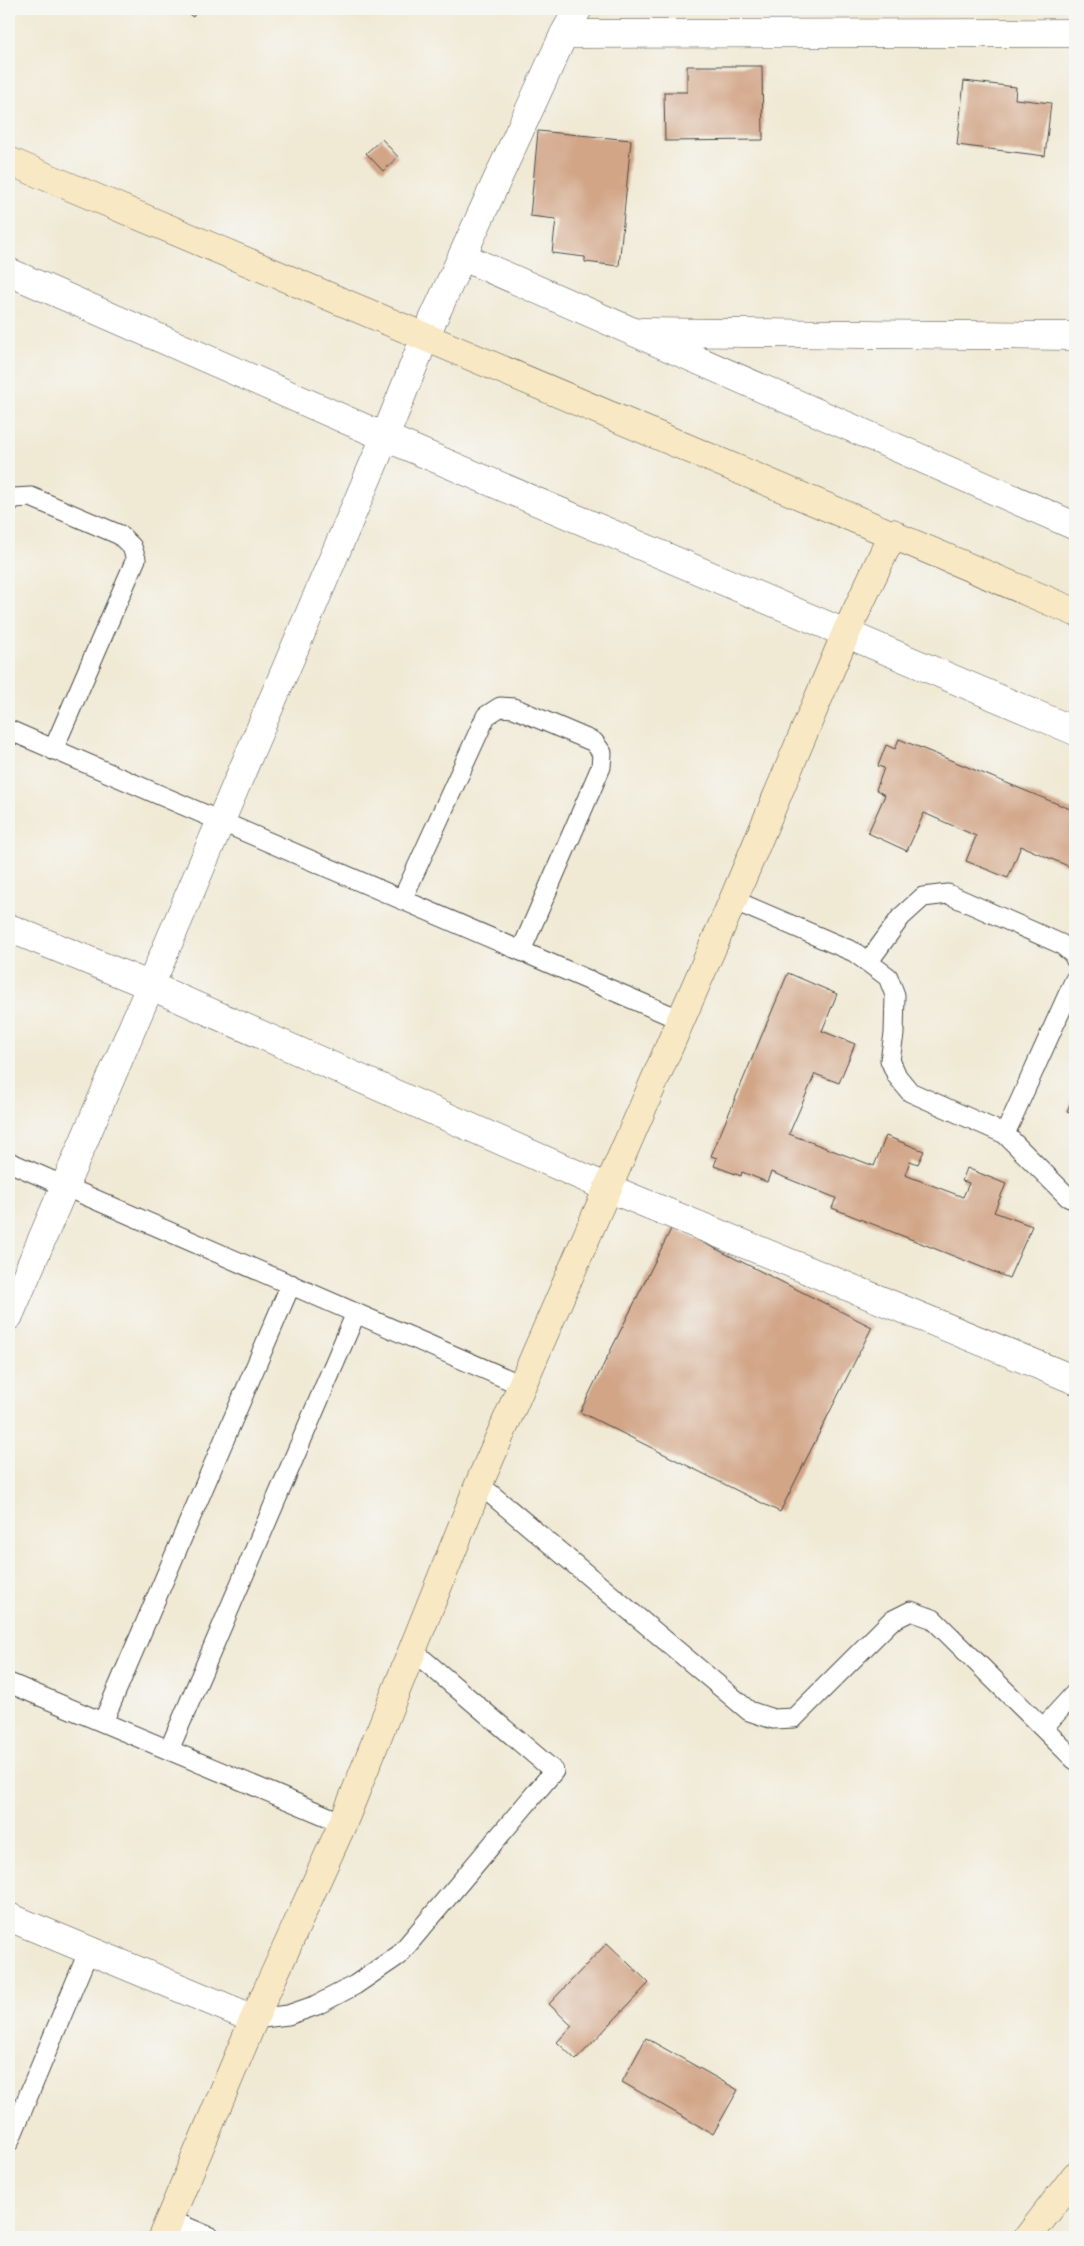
<svg xmlns="http://www.w3.org/2000/svg" width="1084" height="2246" viewBox="0 0 1084 2246" font-family="'EB Garamond',serif">
	<rect width="100%" height="100%" fill="#f6f6f2"/>
	<filter id="ink" filterUnits="userSpaceOnUse"><feTurbulence type="fractalNoise" baseFrequency=".02" numOctaves="2"/><feDisplacementMap in="SourceGraphic" scale="10" xChannelSelector="R" yChannelSelector="G"/><feConvolveMatrix kernelMatrix="1 2 1 2 8 2 1 2 1" color-interpolation-filters="sRGB"/></filter>
	<filter id="wash" filterUnits="userSpaceOnUse"><feTurbulence type="fractalNoise" baseFrequency=".0096" numOctaves="4" result="noise"/><feDisplacementMap in="SourceGraphic" scale="20" xChannelSelector="R" yChannelSelector="G"/><feGaussianBlur stdDeviation="1.12" result="paint"/><feColorMatrix in="noise" values="0 0 0 0 0 0 0 0 0 0 0 0 0 0 0 0 0 1.4 0 .05"/><feComposite in="paint" operator="in"/></filter>
	<g filter="url(#wash)">
		<rect width="100%" height="100%" fill="#f0e9d4"/>
		<g id="blocks">
			<path fill="#d2a587" d="M181 9H198L193 17Z
				M687 66H762L763 140 665 141 664 92H687Z
				M964 81 1016 87 1015 99 1051 103 1045 156 957 145Z
				M538 131 631 140 619 266 585 262V257L552 253 556 219 530 216Z
				M382 139 398 157 383 171 366 153Z
				M899 739 1075 811V869L1021 846 1008 878 966 861 976 836 924 813 907 851 868 833 885 795 876 790 884 768 878 766 886 745 895 749Z
				M788 973 837 994 822 1031 855 1044 839 1083 815 1074 789 1134 874 1166 886 1136 924 1151 918 1164 910 1161 905 1175 963 1197 969 1183 962 1181 967 1168 1006 1184 994 1212 1032 1226 1009 1278 832 1208 836 1198 771 1172 767 1182 742 1172 741 1176 714 1166 717 1158 711 1156Z
				M1075 1093V1114L1067 1111Z
				M672 1227 872 1327 780 1512 580 1412Z
				M607 1943 649 1983 576 2060 557 2042 572 2026 549 2004Z
				M646 2038 738 2090 713 2134 622 2082Z"/>
		</g>
	</g>
	<g filter="url(#ink)">
		<use href="#blocks" fill-opacity="0" stroke="#494844" stroke-width="1"/>
		<g fill="none" stroke-linecap="round" stroke-linejoin="round">
			<defs>
				<path id="lane" d="M9 503 14 498 31 497 120 535 132 547 136 559 53 750
					M9 730 681 1020
					M402 900 486 716 500 707 514 708 594 742 602 753 601 767 521 951
					M733 900 854 952 888 977 895 995 894 1034 890 1060 897 1076 910 1092 1005 1134 1068 1197 1075 1200
					M869 961 901 917 923 897 948 894 1061 944 1074 955 1075 959
					M1005 1134 1075 979
					M9 1162 521 1385
					M479 1484 749 1711 773 1719 794 1718 891 1621 911 1611 933 1619 1075 1760
					M9 1683 343 1823
					M103 1722 291 1284
					M1043 1728 1075 1693
					M169 1750 356 1313
					M254 2019 288 2015 317 2005 355 1985 399 1955 554 1771 412 1650
					M9 2142 89 1950
					M170 2220 210 2237"/>
				<path id="street" d="M564 34 1075 33
					M463 257 1075 526
					M9 272 385 437 1075 731
					M642 332 1075 336
					M9 928 151 986 608 1188 1075 1380
					M9 1316 385 437 425 337 564 34 578 9
					M9 1917 254 2019"/>
				<path id="secondary" d="M9 161 1075 612
					M162 2237 254 2019 343 1823 479 1484 733 900 846 633 893 533
					M1028 2237 1075 2176"/>
			</defs>
			<use href="#lane" stroke="#494844" stroke-width="21"/>
			<use href="#street" stroke="#494844" stroke-width="29"/>
			<use href="#secondary" stroke="#494844" stroke-width="29"/>
			<use href="#lane" stroke="#fff" stroke-width="19"/>
			<use href="#street" stroke="#fff" stroke-width="28"/>
			<use href="#secondary" stroke="#f8e8c3" stroke-width="28"/>
		</g>
	</g>
	<rect width="1084" height="2246" fill="none" stroke="#f6f6f2" stroke-width="30"/>
</svg>
